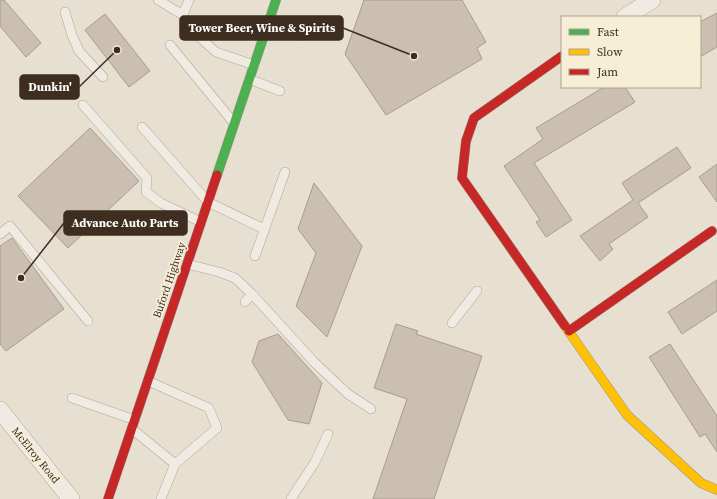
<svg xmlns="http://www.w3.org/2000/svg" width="717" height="499" viewBox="0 0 717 499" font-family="'Source Serif 4',serif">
	<rect width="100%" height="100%" fill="#e7e0d1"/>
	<path fill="#cbbfb2" stroke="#a89c90" d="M0 0H4L41 43 26 57 0 26Z
		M364 0H462L486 42 477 48 482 59 386 115 345 54Z
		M717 13V47L700 57V22Z
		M105 14 150 71 129 87 85 30Z
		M604 87H625L635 102 534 163 572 220 546 237 536 222 540 220 504 166 543 139 536 128Z
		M90 128 139 181 68 248 18 196Z
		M677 147 691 168 638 203 648 217 609 244 613 249 600 261 580 236 633 200 622 183Z
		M717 164V202L699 177Z
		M314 183 362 246 327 337 296 306 316 253 298 229Z
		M12 238 64 309 6 351 0 344V246Z
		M717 280V311L682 334 668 312Z
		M396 324 418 331 416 334 482 356 434 499H373L407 399 374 388Z
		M278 334 322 383 309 424 288 420 252 362 259 341Z
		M670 344 717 416V452L705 434 700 437 649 357Z"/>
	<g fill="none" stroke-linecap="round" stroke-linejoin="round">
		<defs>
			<path id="lane" d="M158 0 183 15
				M189 0 183 15 190 29 216 52 254 65
				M65 12 72 35 79 51 103 77
				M268 22 299 36
				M170 45 234 123
				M249 79 280 91
				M83 105 147 178 146 192 161 203 201 222
				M142 127 208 202 264 229
				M0 234 10 226 88 321
				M255 256 285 172
				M187 264 219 272 235 278 252 294 315 363 348 394 371 409
				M245 302 252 294
				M452 323 477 291
				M148 381 209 408 217 428 175 464 161 499
				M72 398 135 420
				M132 429 175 464
				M291 499 315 462 328 434"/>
			<path id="street" d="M625 17 652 0
				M0 410 71 499"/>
			<path id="fast" d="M217 175 276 0"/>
			<path id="slow" d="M565 326 627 415 701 483 717 490"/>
			<path id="jam" d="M562 56 474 118 466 141 462 178 565 326
				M569 331 712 231
				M108 499 217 175"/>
		</defs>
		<use href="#lane" stroke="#ada599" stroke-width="10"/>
		<use href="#street" stroke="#ada599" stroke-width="18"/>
		<use href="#fast" stroke="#9c958a" stroke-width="10"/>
		<use href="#slow" stroke="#9c958a" stroke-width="10"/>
		<use href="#jam" stroke="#9c958a" stroke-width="10"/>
		<use href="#lane" stroke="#efebe3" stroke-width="9"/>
		<use href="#street" stroke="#efebe3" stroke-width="17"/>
		<use href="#fast" stroke="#4caf50" stroke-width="9"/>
		<use href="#slow" stroke="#ffc107" stroke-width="9"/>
		<use href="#jam" stroke="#c62828" stroke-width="9"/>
	</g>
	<g text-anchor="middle" stroke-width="3.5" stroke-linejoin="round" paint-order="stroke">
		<g font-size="11" fill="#3d2e20" stroke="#f7eed8">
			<text transform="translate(169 280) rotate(-71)" y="4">Buford Highway</text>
			<text transform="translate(36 455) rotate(51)" y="4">McElroy Road</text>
		</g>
	</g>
	<path fill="none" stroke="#3d2e20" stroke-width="1.5" d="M414 56L343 28M117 50L79 87M21 278L64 223"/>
	<g fill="#3d2e20" stroke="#f7eed8" stroke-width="1.5">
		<circle cx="414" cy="56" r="4"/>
		<circle cx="117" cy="50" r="4"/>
		<circle cx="21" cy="278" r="4"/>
	</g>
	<g fill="#3d2e20" stroke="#3d2e20" stroke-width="1.5">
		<rect x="180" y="16" width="163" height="24" rx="4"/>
		<rect x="20" y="75" width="59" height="24" rx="4"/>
		<rect x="64" y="211" width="123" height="24" rx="4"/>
	</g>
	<g font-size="12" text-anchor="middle" font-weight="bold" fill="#fff">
		<text x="262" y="32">Tower Beer, Wine &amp; Spirits</text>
		<text x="50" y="91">Dunkin'</text>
		<text x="125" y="227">Advance Auto Parts</text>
	</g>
	<rect x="561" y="16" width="140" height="72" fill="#f7eed8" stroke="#ada18e"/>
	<rect x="569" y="29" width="20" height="6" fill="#4caf50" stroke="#ada18e"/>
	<text x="597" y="36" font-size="12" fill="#3d2e20">Fast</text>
	<rect x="569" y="49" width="20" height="6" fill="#ffc107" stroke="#ada18e"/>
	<text x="597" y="56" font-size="12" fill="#3d2e20">Slow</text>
	<rect x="569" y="69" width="20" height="6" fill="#c62828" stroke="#ada18e"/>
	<text x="597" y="76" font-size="12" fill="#3d2e20">Jam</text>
</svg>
